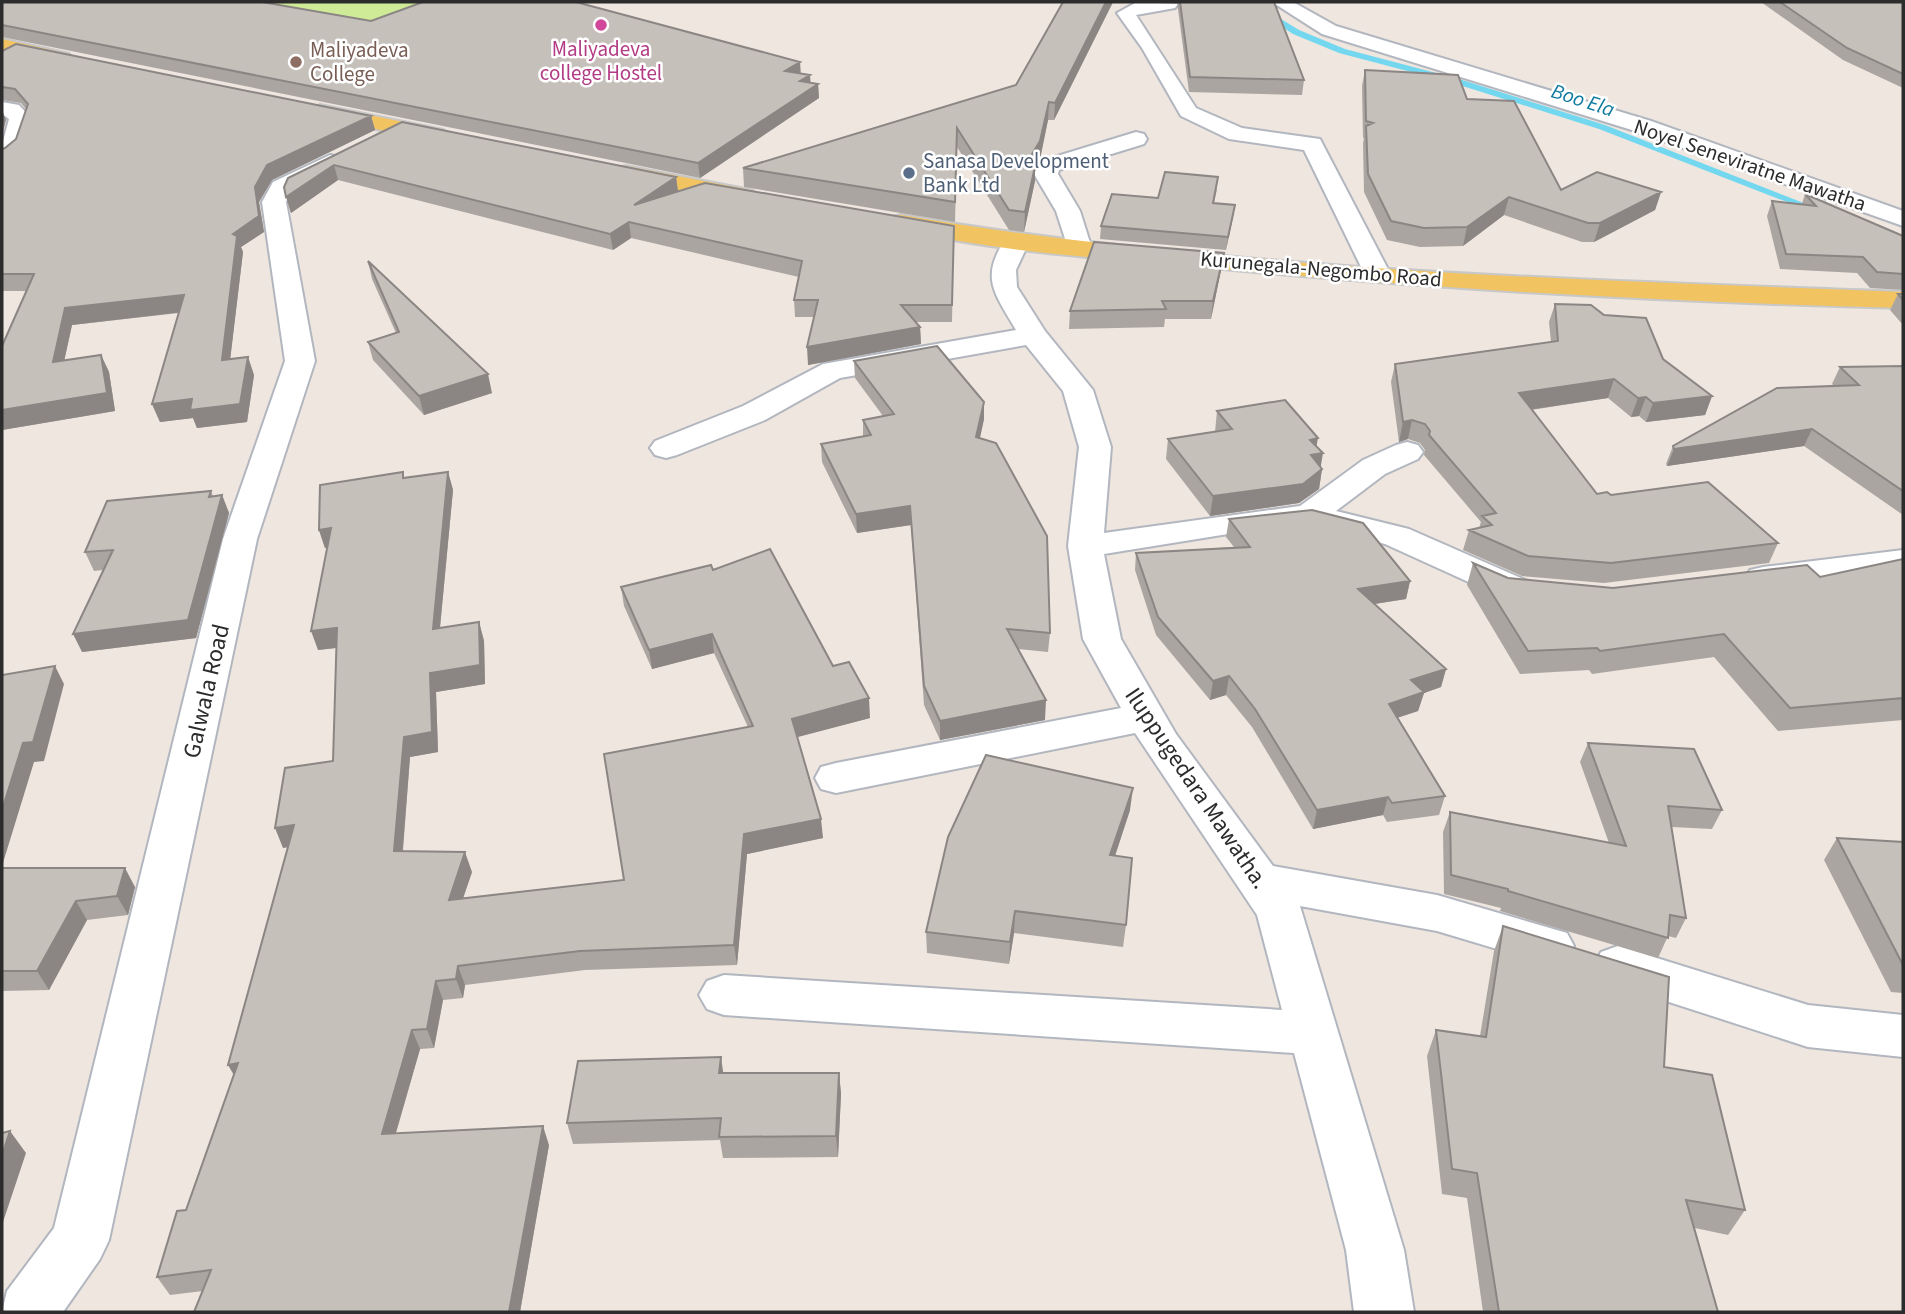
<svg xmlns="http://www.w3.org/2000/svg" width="1905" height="1314" viewBox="0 0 1905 1314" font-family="'Source Sans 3',sans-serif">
	<rect width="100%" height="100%" fill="#eee6df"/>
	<path fill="#cfeb98" d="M105 2H505L417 33Z"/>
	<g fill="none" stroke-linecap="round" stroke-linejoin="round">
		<path fill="#73d8ef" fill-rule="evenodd" d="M1245 2H1253L1299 30 1345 49 1459 79 1605 125 1824 211 1815 213 1599 129 1453 83 1339 53 1293 34Z"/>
		<defs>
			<path id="minor" d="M1137 2 1178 4 1175 8 1136 15 1196 108 1242 128 1320 139 1391 275 1387 281H1369L1365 275 1304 150 1229 139 1181 116 1142 48 1117 13Z
				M1272 2H1293L1336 26 1651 121 1903 211V226L1635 131 1322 34Z
				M2 102 19 105 31 118C27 137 24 158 2 164V145L9 119 2 114Z
				M1136 132 1144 134 1147 139 1144 144 1059 170 1058 174 1080 211 1092 249 1088 254H1070L1056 211 1034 174 1041 161Z
				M330 155 338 157 341 162 338 167 291 191 286 202 315 361 257 539 109 1240 100 1259 63 1312H2L7 1291 54 1228 223 539 285 361 262 202 273 182Z
				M1016 234 1025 237 1029 242 1016 270 1017 287 1045 331 1093 390 1111 447 1104 533 1300 506 1363 460 1396 445 1407 442 1418 445 1423 452 1418 459 1385 474 1336 511 1409 529 1532 583 1537 591 1532 599 1519 602 1506 599 1385 544 1309 525 1253 530 1104 554 1121 639 1176 734 1273 866 1437 895 1567 933 1574 946 1567 959 1550 965 1437 931 1300 906 1404 1250 1414 1312H1354L1346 1250 1294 1053 724 1015 707 1009 699 995 707 981 724 975 1282 1010 1257 915 1135 733 836 793 821 789 815 778 821 767 836 763 1121 708 1083 639 1068 546 1079 447 1063 391 1026 345 840 378 765 420 677 455 666 458 655 455 650 448 655 441 743 406 823 364 1016 330C994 292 979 277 1007 237Z
				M1903 550V572L1763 589 1750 586 1745 578 1750 570 1763 567Z
				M1618 946 1808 1005 1903 1015V1057L1808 1047 1601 980 1594 966 1601 952Z"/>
			<path id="major" d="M2 39 69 54 72 58 62 64 2 51Z
				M320 105 443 130 454 137 443 144 313 115 309 111Z
				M626 166 745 189 753 191 757 196 753 201 745 203 618 178 614 173 618 168Z
				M901 215C1231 271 1569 279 1903 292V308C1673 302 1441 290 1212 268 1106 258 996 253 892 227L889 222 892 217Z"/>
		</defs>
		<use href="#minor" stroke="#b2b6bf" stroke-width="4"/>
		<use href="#major" stroke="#c8c8c8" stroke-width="4"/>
		<use href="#minor" fill="#fff" fill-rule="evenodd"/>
		<use href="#major" fill="#f1c361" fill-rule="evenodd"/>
	</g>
	<path fill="#aaa5a1" d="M2 2 371 21 801 74 810 83 818 84 819 98 700 178 2 37Z
		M1063 2H1113L1054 120H1048L1040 159 1035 166V181L1024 232 1009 230 957 147 955 222 744 187 743 168 1016 85Z
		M1177 2H1274L1304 80 1302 95 1189 92Z
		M1761 2H1903V88L1843 60Z
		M2 51 371 116 375 130 272 180 259 202 264 232 241 247 243 252 230 359 248 357 254 375 247 422 197 428 193 418 160 422 152 404 179 313 72 325 64 361 101 355 109 372 115 411 2 430V346L26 291H2V149L5 148 16 139 26 109 21 103 2 100Z
		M1365 70 1467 99 1561 190 1661 192 1655 210 1594 242H1582L1504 215 1463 246 1420 247 1387 240 1364 192 1363 143 1364 138H1363L1362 86Z
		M402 122 676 177 678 191 954 226 952 322H916L920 327 921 344 808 365 814 317H795L794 300 799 277 631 238 613 250 338 180 291 213 284 187Z
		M1217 189 1214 203 1233 217 1226 250 1100 239 1101 226Z
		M1805 194 1903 236V290L1870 288 1857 273 1780 269 1767 216 1772 201 1802 204Z
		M368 261 492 393 424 415 373 360 368 342 396 333 372 279Z
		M1221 270 1211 319H1165L1164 327 1069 329 1070 311Z
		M1898 294H1903V325L1890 310Z
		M1555 304 1663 359 1712 396 1705 415 1646 422 1639 416 1631 417 1608 398 1531 410 1597 494 1611 495 1778 543 1769 563 1604 583 1522 576 1463 550 1469 530 1479 528 1481 522 1424 455 1425 450 1420 443 1408 439 1399 442 1391 382 1395 364 1551 342 1549 322Z
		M854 361 984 419 980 438 1050 633 1048 652 1018 649 1045 720 940 740 924 705 911 525 857 533 822 462 821 444 863 436V420L883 416 855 378Z
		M1903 366V515L1804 446 1667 466 1666 464 1673 446 1834 386 1832 384 1840 367Z
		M1217 411 1317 446 1321 467 1322 469 1319 489 1299 503 1210 516 1166 459 1168 439 1215 432Z
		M448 472 453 490 440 628 479 622 484 641 485 684 436 692 438 752 410 757 403 851 472 872 463 898 624 880 748 727 714 653 652 669 624 606 621 587 713 570 833 666 870 718 797 737 823 838 747 854 737 965 585 970 465 985 463 998 443 1000 434 1048 420 1049 396 1133 549 1145 520 1312H194L203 1291 170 1295 157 1277 186 1210 234 1076 288 847 283 848 333 761 336 648 318 650 328 548H325L319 530 405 478Z
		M211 491 213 496 222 495 229 513 196 638 82 652 103 570 94 571 85 552Z
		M1229 519 1410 581 1406 599 1375 604 1446 669 1441 687 1424 693 1418 711 1397 718 1445 796 1439 815 1387 822 1383 815 1313 829 1252 727 1226 695 1210 700 1156 635 1135 570 1136 553 1234 547 1226 537Z
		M1903 559V720L1778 731 1714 657 1592 674 1589 670 1520 674 1467 585 1473 563 1508 578 1613 588 1820 577Z
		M1588 743 1722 810 1712 829 1672 827 1686 918 1676 938 1668 936 1658 958 1500 911 1501 908 1444 894 1443 832 1450 812 1609 843 1580 762Z
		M1130 810 1115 856 1126 925 1123 947 1014 933 1009 964 927 953 926 932Z
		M1837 838 1903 842V993L1891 992 1824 860Z
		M2 868 135 887 128 915 87 920 49 990 2 991Z
		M1503 926 1664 1067 1745 1210 1728 1235 1695 1228 1718 1312H1483L1467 1198 1442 1194 1427 1056 1436 1030 1480 1036 1494 951Z
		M723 1073H839L841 1094 838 1157 723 1158 720 1140 573 1144 567 1123Z"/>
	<path fill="#8b8683" d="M1106 2H1113L1054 120 1055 103Z
		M800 62 801 76 785 71Z
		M810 75 811 89 800 81Z
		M818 84 819 98 700 178 698 163Z
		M1049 102 1048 120 1040 159 1035 166V181L1024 232 1025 212 1032 154Z
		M2 110 6 120 2 136Z
		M371 116 375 130 272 180 259 202 264 232 241 247 243 252 228 378 222 360 233 234 255 187 267 165Z
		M334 165 338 180 291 213 286 197Z
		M676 177 678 192 634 205Z
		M1661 192 1655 210 1594 242 1600 223Z
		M1509 197 1504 215 1463 246 1467 227Z
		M1235 205 1233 217 1226 250 1228 237Z
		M629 222 631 238 613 250 610 234Z
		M1224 253 1221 270 1211 319 1213 301Z
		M184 295 191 311 72 325 60 380 53 362 65 308Z
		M920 327 921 344 808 365 807 347Z
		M101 355 109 372 115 411 2 430V410Z
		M248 357 254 375 247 422 197 428 193 418 160 422 152 404Z
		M488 374 492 393 424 415 419 396Z
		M1614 379 1608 398 1513 412 1519 393Z
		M1712 396 1705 415 1646 422 1653 403Z
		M1646 397 1639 416 1631 417 1638 398Z
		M984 402V419L976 455V437Z
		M1412 420 1408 439 1399 442 1403 422Z
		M1812 429 1804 446 1667 466 1674 449Z
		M1318 438 1315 454 1323 453 1320 471 1322 469 1319 489 1299 503 1210 516 1213 496 1307 475 1310 440Z
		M448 472 453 490 438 648 433 629Z
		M222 495 229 513 196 638 82 652 73 634Z
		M910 506 911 525 857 533 856 514Z
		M331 528 338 546 325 548 319 530Z
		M1410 581 1406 599 1354 607 1358 589Z
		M479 622 484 641 485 684 436 692 438 752 410 757 401 871 394 851 404 737 430 673Z
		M337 628 344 647 318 650 311 631Z
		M712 634 714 653 652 669 649 650Z
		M55 666 64 684 44 761 34 762 2 866V810L23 743Z
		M1446 669 1441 687 1424 693 1418 711 1384 722 1389 704 1411 680Z
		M1229 676 1226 695 1210 700 1213 681Z
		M869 698 870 718 794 738 792 719Z
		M1046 700 1045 720 940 740V721Z
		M1133 788 1130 810 1108 877 1110 855Z
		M1388 797 1383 815 1313 829 1317 810Z
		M821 819 823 838 747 854 737 965 734 945 744 834Z
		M294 825 303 844 283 848 275 828Z
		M465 852 472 872 456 919 449 900Z
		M125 868 135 887 128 915 117 896Z
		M76 901 87 920 49 990 37 971Z
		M1015 911 1014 933 1009 964 1010 942Z
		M458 966 465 985 463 998 456 979Z
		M436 981 443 1000 434 1048 427 1029Z
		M412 1030 420 1049 390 1153 382 1134Z
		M721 1057 724 1078 719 1073Z
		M238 1063 239 1084 228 1065Z
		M839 1073 841 1094 838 1157 836 1136Z
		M543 1126 549 1145 520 1312H509Z
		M10 1131 26 1153 2 1225V1155Z"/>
	<path fill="#c6c0bb" stroke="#8b8683" stroke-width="2" d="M2 2H262L371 21 423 2H576L800 62 785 71 810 75 800 81 818 84 698 163 2 25Z
		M1063 2H1106L1055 103 1049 102 1040 141 1032 154 1036 162 1025 212 1009 210 957 128 955 202 743 168 1016 85Z
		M1180 2H1274L1304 80 1190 77Z
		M1780 2H1903V74L1847 48Z
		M16 44 371 116 267 165 255 187 259 216 233 234 237 236 222 360 248 357 240 404 190 410 192 399 152 404 184 295 65 308 53 362 101 355 107 393 2 410V346L34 274H2V149L5 148 16 139 28 104 15 89 2 87V51Z
		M1365 70 1458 75 1467 99 1514 101 1561 190 1597 172 1661 192 1600 223H1588L1509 197 1467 227 1424 228 1391 221 1368 174 1366 126 1373 123 1366 121Z
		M402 122 676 177 634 205 705 183 954 226 952 305H901L920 327 807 347 818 300H794L802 261 629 222 610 234 334 165 286 197 284 187 288 178Z
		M1165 172 1218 177 1213 203 1235 205 1228 237 1101 226 1112 194 1158 198Z
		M1805 194 1903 236V274L1877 272 1863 257 1786 254 1772 201 1816 206Z
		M1094 242 1224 253 1213 301H1162L1166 309 1070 311Z
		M368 261 488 374 419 396 368 342 399 332Z
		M1898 294H1903V300Z
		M1555 304 1591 305 1604 315 1646 318 1663 359 1712 396 1653 403 1646 397 1638 398 1614 379 1519 393 1597 494 1607 492 1611 495 1708 482 1778 543 1611 563 1528 556 1469 530 1492 525 1482 516 1496 513 1429 435 1430 431 1425 424 1412 420 1403 422 1395 364 1558 341Z
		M937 346 984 402 976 437 996 443 1047 536 1050 633 1007 629 1046 700 940 721 924 686 910 506 856 514 821 444 871 435 863 420 894 414 854 361Z
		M1903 366V491L1812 429 1674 449 1673 446 1777 388 1859 385 1840 367Z
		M1285 400 1318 438 1310 440 1323 453 1311 455 1322 469 1303 484 1213 496 1168 439 1232 429 1217 411Z
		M403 472V478L448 472 433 629 479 622 480 665 430 673 432 732 404 737 394 851 465 852 449 900 624 880 604 754 753 726 712 634 649 650 621 587 711 565 713 570 770 549 833 666 849 662 869 698 792 719 821 819 744 834 734 945 580 951 458 966 456 979 436 981 427 1029 412 1030 382 1134 543 1126 509 1312H194L211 1270 157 1277 177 1211 186 1210 238 1063 228 1065 294 825 275 828 285 768 333 761 337 628 311 631 331 528 319 530 320 485Z
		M211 491 209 497 222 495 188 620 73 634 113 550 85 552 107 501Z
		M1312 510 1363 523 1410 581 1358 589 1446 669 1411 680 1424 692 1389 704 1445 796 1392 803 1388 797 1317 810 1255 709 1229 676 1213 681 1158 617 1136 553 1250 547 1229 519Z
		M1903 559V698L1790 708 1724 634 1600 651 1597 648 1528 651 1473 563 1508 578 1613 588 1807 565 1820 577Z
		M55 666 33 742 23 743 2 810V675Z
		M1588 743 1694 749 1722 810 1668 806 1686 918 1670 915 1668 938 1508 891V889L1451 875 1450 812 1626 846Z
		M986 755 1133 788 1110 855 1132 858 1126 925 1015 911 1010 942 926 932 948 837Z
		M1837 838 1903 842V965Z
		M2 868H125L117 896 76 901 37 971H2Z
		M1503 926 1669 977 1664 1067 1712 1075 1745 1210 1686 1200 1718 1312H1499L1477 1173 1452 1169 1436 1030 1486 1037Z
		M721 1057 719 1073H839L836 1136 719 1137 721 1118 567 1123 578 1061Z
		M10 1131 2 1155V1133Z"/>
	<circle fill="#d1479c" stroke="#fff" stroke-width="2.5" cx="601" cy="25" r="7"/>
	<circle fill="#8d6e63" stroke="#fff" stroke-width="2.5" cx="296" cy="62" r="7"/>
	<circle fill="#5c6f8a" stroke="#fff" stroke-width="2.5" cx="909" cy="173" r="7"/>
	<g text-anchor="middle" stroke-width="5" stroke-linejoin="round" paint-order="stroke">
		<g font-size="21" fill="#b23c85" stroke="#fff">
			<text x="601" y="56">Maliyadeva<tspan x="601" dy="24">college Hostel</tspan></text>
		</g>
		<g font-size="21" fill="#785e54" stroke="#fff" text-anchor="start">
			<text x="310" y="57">Maliyadeva<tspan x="310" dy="24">College</tspan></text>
		</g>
		<g font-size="21" font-style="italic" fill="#0e799f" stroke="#fff">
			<text transform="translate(1583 100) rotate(18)" y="7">Boo Ela</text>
		</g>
		<g font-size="21" fill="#4e5e75" stroke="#fff" text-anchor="start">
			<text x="923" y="168">Sanasa Development<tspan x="923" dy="24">Bank Ltd</tspan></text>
		</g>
		<g font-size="21" fill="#2c2c2c" stroke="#fff">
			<text transform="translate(1750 165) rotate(19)" y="7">Noyel Seneviratne Mawatha</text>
			<text transform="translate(1321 269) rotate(5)" y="7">Kurunegala-Negombo Road</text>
		</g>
		<g font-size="24" fill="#2c2c2c" stroke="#fff">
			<text transform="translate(206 691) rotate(-77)" y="8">Galwala Road</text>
			<text transform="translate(1197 788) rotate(56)" y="8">Iluppugedara Mawatha.</text>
		</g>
	</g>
	<rect width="1905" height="1314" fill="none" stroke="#2c2c2c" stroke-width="7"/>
</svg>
